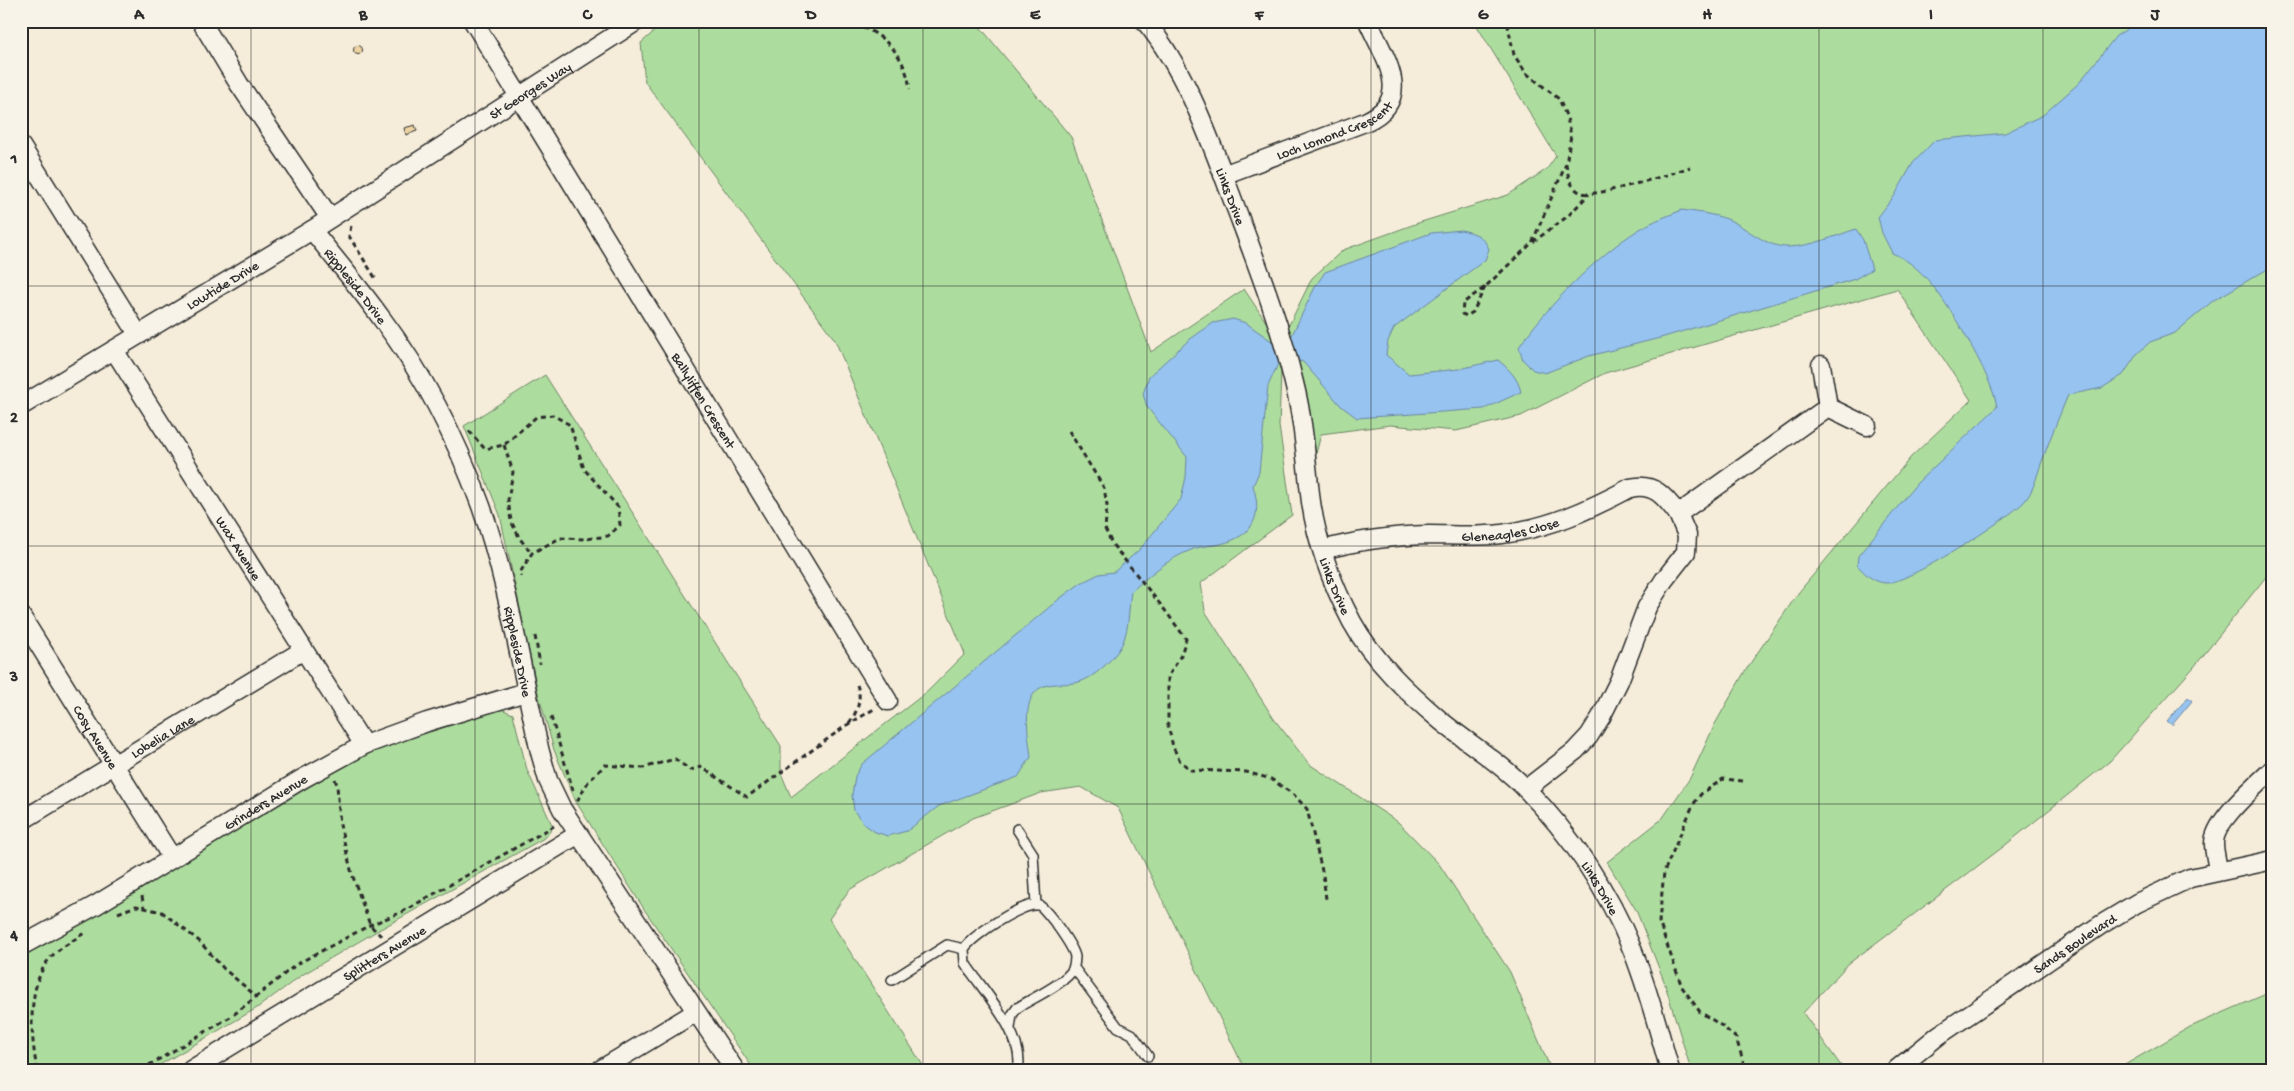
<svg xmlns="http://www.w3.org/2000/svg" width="2294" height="1091" viewBox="0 0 2294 1091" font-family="'Gochi Hand',sans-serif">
	<rect width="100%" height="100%" fill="#f5edda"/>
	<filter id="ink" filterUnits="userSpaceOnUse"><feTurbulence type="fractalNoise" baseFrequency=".02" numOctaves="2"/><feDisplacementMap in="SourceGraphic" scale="10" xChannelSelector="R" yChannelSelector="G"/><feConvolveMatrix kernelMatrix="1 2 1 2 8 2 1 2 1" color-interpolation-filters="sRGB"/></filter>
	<g filter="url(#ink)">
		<path fill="#addd9e" stroke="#6c8464" d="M666 21H968L981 28 1071 137 1151 352 1244 289 1270 328 1289 325 1312 278 1343 250 1418 223 1508 195 1547 169 1556 156 1474 21H2273V568L2194 667 2110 761 2003 847 1848 964 1803 1013 1844 1070H1691L1664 981 1636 910 1607 862 1662 819 1690 778 1715 724 1745 671 1799 592 1911 457 1971 400 1897 289 1605 373 1521 416 1456 431 1390 425 1321 434 1316 454 1294 365 1281 371 1279 426 1292 515 1201 583 1205 611 1274 719 1309 764 1398 822 1439 864 1510 972 1551 1070H1245L1118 808 1081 787 1041 793 973 818 849 890 829 919 926 1070H754L646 912 576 802 554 750 538 693 500 515 464 426 545 375 781 746V773L791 797 928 691 965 654 835 340 645 82 641 43Z
			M501 709 513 714 527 770 553 827 546 837 377 931 302 975 257 1008 151 1070H21V954L48 942 368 752Z
			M2273 991V1070H2116L2190 1027Z"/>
		<path fill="#96c3f0" stroke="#6b86a1" d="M2139 21H2273V266L2214 300 2175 333 2150 342 2137 354 2123 375 2102 388 2068 395C2060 415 2051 435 2044 456 2038 470 2035 489 2025 501 2010 518 1904 586 1885 583 1873 582 1864 573 1857 565L1858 556 1917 483 1997 407C1993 378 1947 300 1926 278 1916 267 1906 259 1892 253L1882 233 1878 217 1895 195 1913 163 1935 140 2005 133 2043 115 2079 83 2116 36Z
			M1682 210C1697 212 1712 214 1727 219 1747 227 1766 248 1789 247 1812 246 1835 236 1856 229L1863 240 1872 269 1855 279 1664 337 1589 356 1545 373 1533 370 1523 360 1519 347C1545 308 1605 247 1647 225 1658 219 1670 215 1682 210Z
			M1461 230C1475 233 1483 235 1489 249L1485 260 1394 328 1388 341 1386 355 1409 374 1459 369 1498 360C1509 369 1518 378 1521 392L1484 409 1357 418 1341 406 1303 362 1295 360 1278 364 1268 386 1259 472 1253 486C1263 516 1253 536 1221 544 1211 546 1200 546 1191 550 1168 559 1149 575 1131 592 1128 611 1130 635 1118 651 1109 663 1095 676 1082 681 1072 685 1058 683 1048 685 1018 691 1029 737 1031 757L1018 777 939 806 907 831 888 836 875 832 864 824 854 811 852 795 855 776 862 764 1059 599 1081 583 1099 574 1114 572 1140 549 1181 499 1186 477 1187 457 1147 407 1143 394 1149 376 1189 340 1213 323 1233 319 1246 323 1273 342 1291 337 1315 287 1325 272 1431 233Z
			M2188 697 2192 701 2172 725 2167 721Z"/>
		<path fill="#eed4a3" stroke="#2b2b2b" d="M353.5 50a4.5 4.5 0 1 1 9 0a4.5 4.5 0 1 1-9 0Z
			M415 125 417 131 406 135 404 128Z"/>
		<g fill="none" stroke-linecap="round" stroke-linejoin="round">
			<defs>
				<path id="service" d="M1017 829 1033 854 1036 905
					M1074 968 1118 1027 1132 1034 1148 1056
					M892 980 947 945 964 949
					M1010 1028 1012 1015 1017 1008C1031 999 1066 983 1073 969 1074 966 1075 960 1075 957 1074 948 1046 907 1038 905 1024 902 971 936 964 949L965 963C983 991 1026 1036 1018 1070"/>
				<g id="minor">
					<path d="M201 21 239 84 330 218"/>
					<path id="s1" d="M473 21 888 701"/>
					<path id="s2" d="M1145 21C1189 75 1212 146 1237 211 1258 267 1280 324 1294 383 1304 422 1306 462 1311 502 1317 543 1333 586 1352 622 1373 660 1408 693 1441 721 1469 744 1500 762 1526 789 1570 834 1608 890 1632 949 1648 988 1658 1029 1670 1070"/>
					<path d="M21 146 138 334"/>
					<path id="s3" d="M1223 175 1365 122C1416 99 1384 58 1368 21"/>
					<path id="s4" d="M312 230C335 259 360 288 382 319 424 375 457 440 481 506 509 585 521 670 540 752L548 780 562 809 735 1070"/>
					<path id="s5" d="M114 350 364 745"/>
					<path d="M1821 365 1828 407 1867 426"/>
					<path id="s6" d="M21 406 312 230 637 21"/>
					<path id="s7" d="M1323 550C1358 540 1393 536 1429 535 1453 535 1477 537 1502 534 1549 528 1589 510 1630 488 1654 482 1665 497 1678 514L1828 407"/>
					<path id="s8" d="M21 616 172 858"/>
					<path d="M1526 789 1575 751 1589 736 1601 717 1619 681 1647 607 1664 580 1686 552 1687 535 1678 514"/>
					<path id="s9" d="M21 821 302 651"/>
					<path d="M2218 870C2217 862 2214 852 2214 844 2213 821 2257 785 2273 769"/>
					<path id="s10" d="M21 946 96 905 302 779 364 745 427 722 526 692"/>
					<path id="s11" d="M191 1070 577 835"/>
					<path d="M600 1070 696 1012"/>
					<path id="s12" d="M1896 1070 1939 1035 2102 924 2137 903 2190 878 2273 860"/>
				</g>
			</defs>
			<use href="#service" stroke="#2b2b2b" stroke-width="12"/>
			<use href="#minor" stroke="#2b2b2b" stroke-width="21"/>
			<path stroke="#2b2b2b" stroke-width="3" stroke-dasharray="5 4" stroke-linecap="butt" d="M846 21C881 31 905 52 910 89
				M1566 164C1568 175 1570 189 1582 193 1595 198 1674 173 1690 167
				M351 226 349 236 376 279
				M1533 242 1568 216 1589 194
				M1485 287 1473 312 1467 316 1462 314 1463 303 1485 287 1532 243 1566 164 1571 135 1567 118 1559 99 1526 73 1514 55 1507 21
				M469 431 485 449 504 445 536 417 553 415 570 425 584 469 618 507 620 525 608 536 586 539 560 538 532 553 521 571V577
				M1069 431 1104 488 1107 505 1105 529 1112 544 1164 609 1186 639 1181 655 1168 677V725L1173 747 1180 761 1191 770 1246 772 1271 779 1294 795 1307 809 1323 875 1326 899
				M504 445 513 472 508 500 511 521 520 539 532 553
				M535 636 540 664
				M551 717 573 790
				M849 723C858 711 862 699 857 685
				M335 779 337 785 340 825 352 874 370 925 381 936
				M1743 781 1723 779 1701 794 1693 805 1664 872 1659 922 1682 987 1700 1012 1722 1026 1736 1038 1746 1070
				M577 801 588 782 605 765 643 768 675 759 690 770 701 767 747 797 847 725 874 709
				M142 896 144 908
				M118 913 136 906 162 912 199 941 224 969 256 996
				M37 1070C31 1036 26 987 50 958 59 948 75 940 87 931
				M141 1070 232 1016 297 964 370 925 402 912 554 826"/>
			<use href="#service" stroke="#f7f3e8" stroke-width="9"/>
			<use href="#minor" stroke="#f7f3e8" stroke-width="18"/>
		</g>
	</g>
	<path fill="none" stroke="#2b2b2b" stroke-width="1" stroke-opacity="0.55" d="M251 21V1070M475 21V1070M699 21V1070M923 21V1070M1147 21V1070M1371 21V1070M1595 21V1070M1819 21V1070M2043 21V1070M21 286H2273M21 546H2273M21 804H2273"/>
	<g text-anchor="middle" stroke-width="4" stroke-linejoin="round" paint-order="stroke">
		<g font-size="14" fill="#2b2b2b" stroke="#f7f3e8">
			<text dy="5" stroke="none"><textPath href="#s6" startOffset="599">St Georges Way</textPath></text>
			<text dy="5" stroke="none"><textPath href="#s3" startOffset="120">Loch Lomond Crescent</textPath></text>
			<text dy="5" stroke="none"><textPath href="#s2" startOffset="196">Links Drive</textPath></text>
			<text dy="5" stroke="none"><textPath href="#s6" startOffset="235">Lowtide Drive</textPath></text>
			<text dy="5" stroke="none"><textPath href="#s4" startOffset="71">Rippleside Drive</textPath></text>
			<text dy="5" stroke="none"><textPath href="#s1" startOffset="444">Ballyliffen Crescent</textPath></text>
			<text dy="5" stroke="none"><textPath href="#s7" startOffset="189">Gleneagles Close</textPath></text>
			<text dy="5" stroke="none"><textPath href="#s5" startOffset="234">Wax Avenue</textPath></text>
			<text dy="5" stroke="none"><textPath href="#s2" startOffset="601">Links Drive</textPath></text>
			<text dy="5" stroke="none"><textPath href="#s4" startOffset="476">Rippleside Drive</textPath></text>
			<text dy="5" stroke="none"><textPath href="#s9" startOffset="165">Lobelia Lane</textPath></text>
			<text dy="5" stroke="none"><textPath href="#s8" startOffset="142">Cosy Avenue</textPath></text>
			<text dy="5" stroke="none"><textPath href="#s10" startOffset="284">Grinders Avenue</textPath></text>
			<text dy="5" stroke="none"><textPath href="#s2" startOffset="1008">Links Drive</textPath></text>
			<text dy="5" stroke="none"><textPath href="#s12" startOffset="219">Sands Boulevard</textPath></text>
			<text dy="5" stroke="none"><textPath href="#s11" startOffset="226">Splitters Avenue</textPath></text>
		</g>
	</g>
	<rect width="2294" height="1091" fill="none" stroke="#f7f3e8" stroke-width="55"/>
	<rect x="28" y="28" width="2238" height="1036" fill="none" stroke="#2b2b2b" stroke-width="2"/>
	<g font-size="16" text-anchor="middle" font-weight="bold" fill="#2b2b2b">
		<text x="139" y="19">A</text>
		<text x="363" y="19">B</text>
		<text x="587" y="19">C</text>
		<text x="811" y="19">D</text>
		<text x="1035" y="19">E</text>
		<text x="1259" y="19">F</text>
		<text x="1483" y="19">G</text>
		<text x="1707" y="19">H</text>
		<text x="1931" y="19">I</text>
		<text x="2155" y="19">J</text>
		<text x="14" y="163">1</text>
		<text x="14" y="422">2</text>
		<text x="14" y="681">3</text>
		<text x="14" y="940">4</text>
	</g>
</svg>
